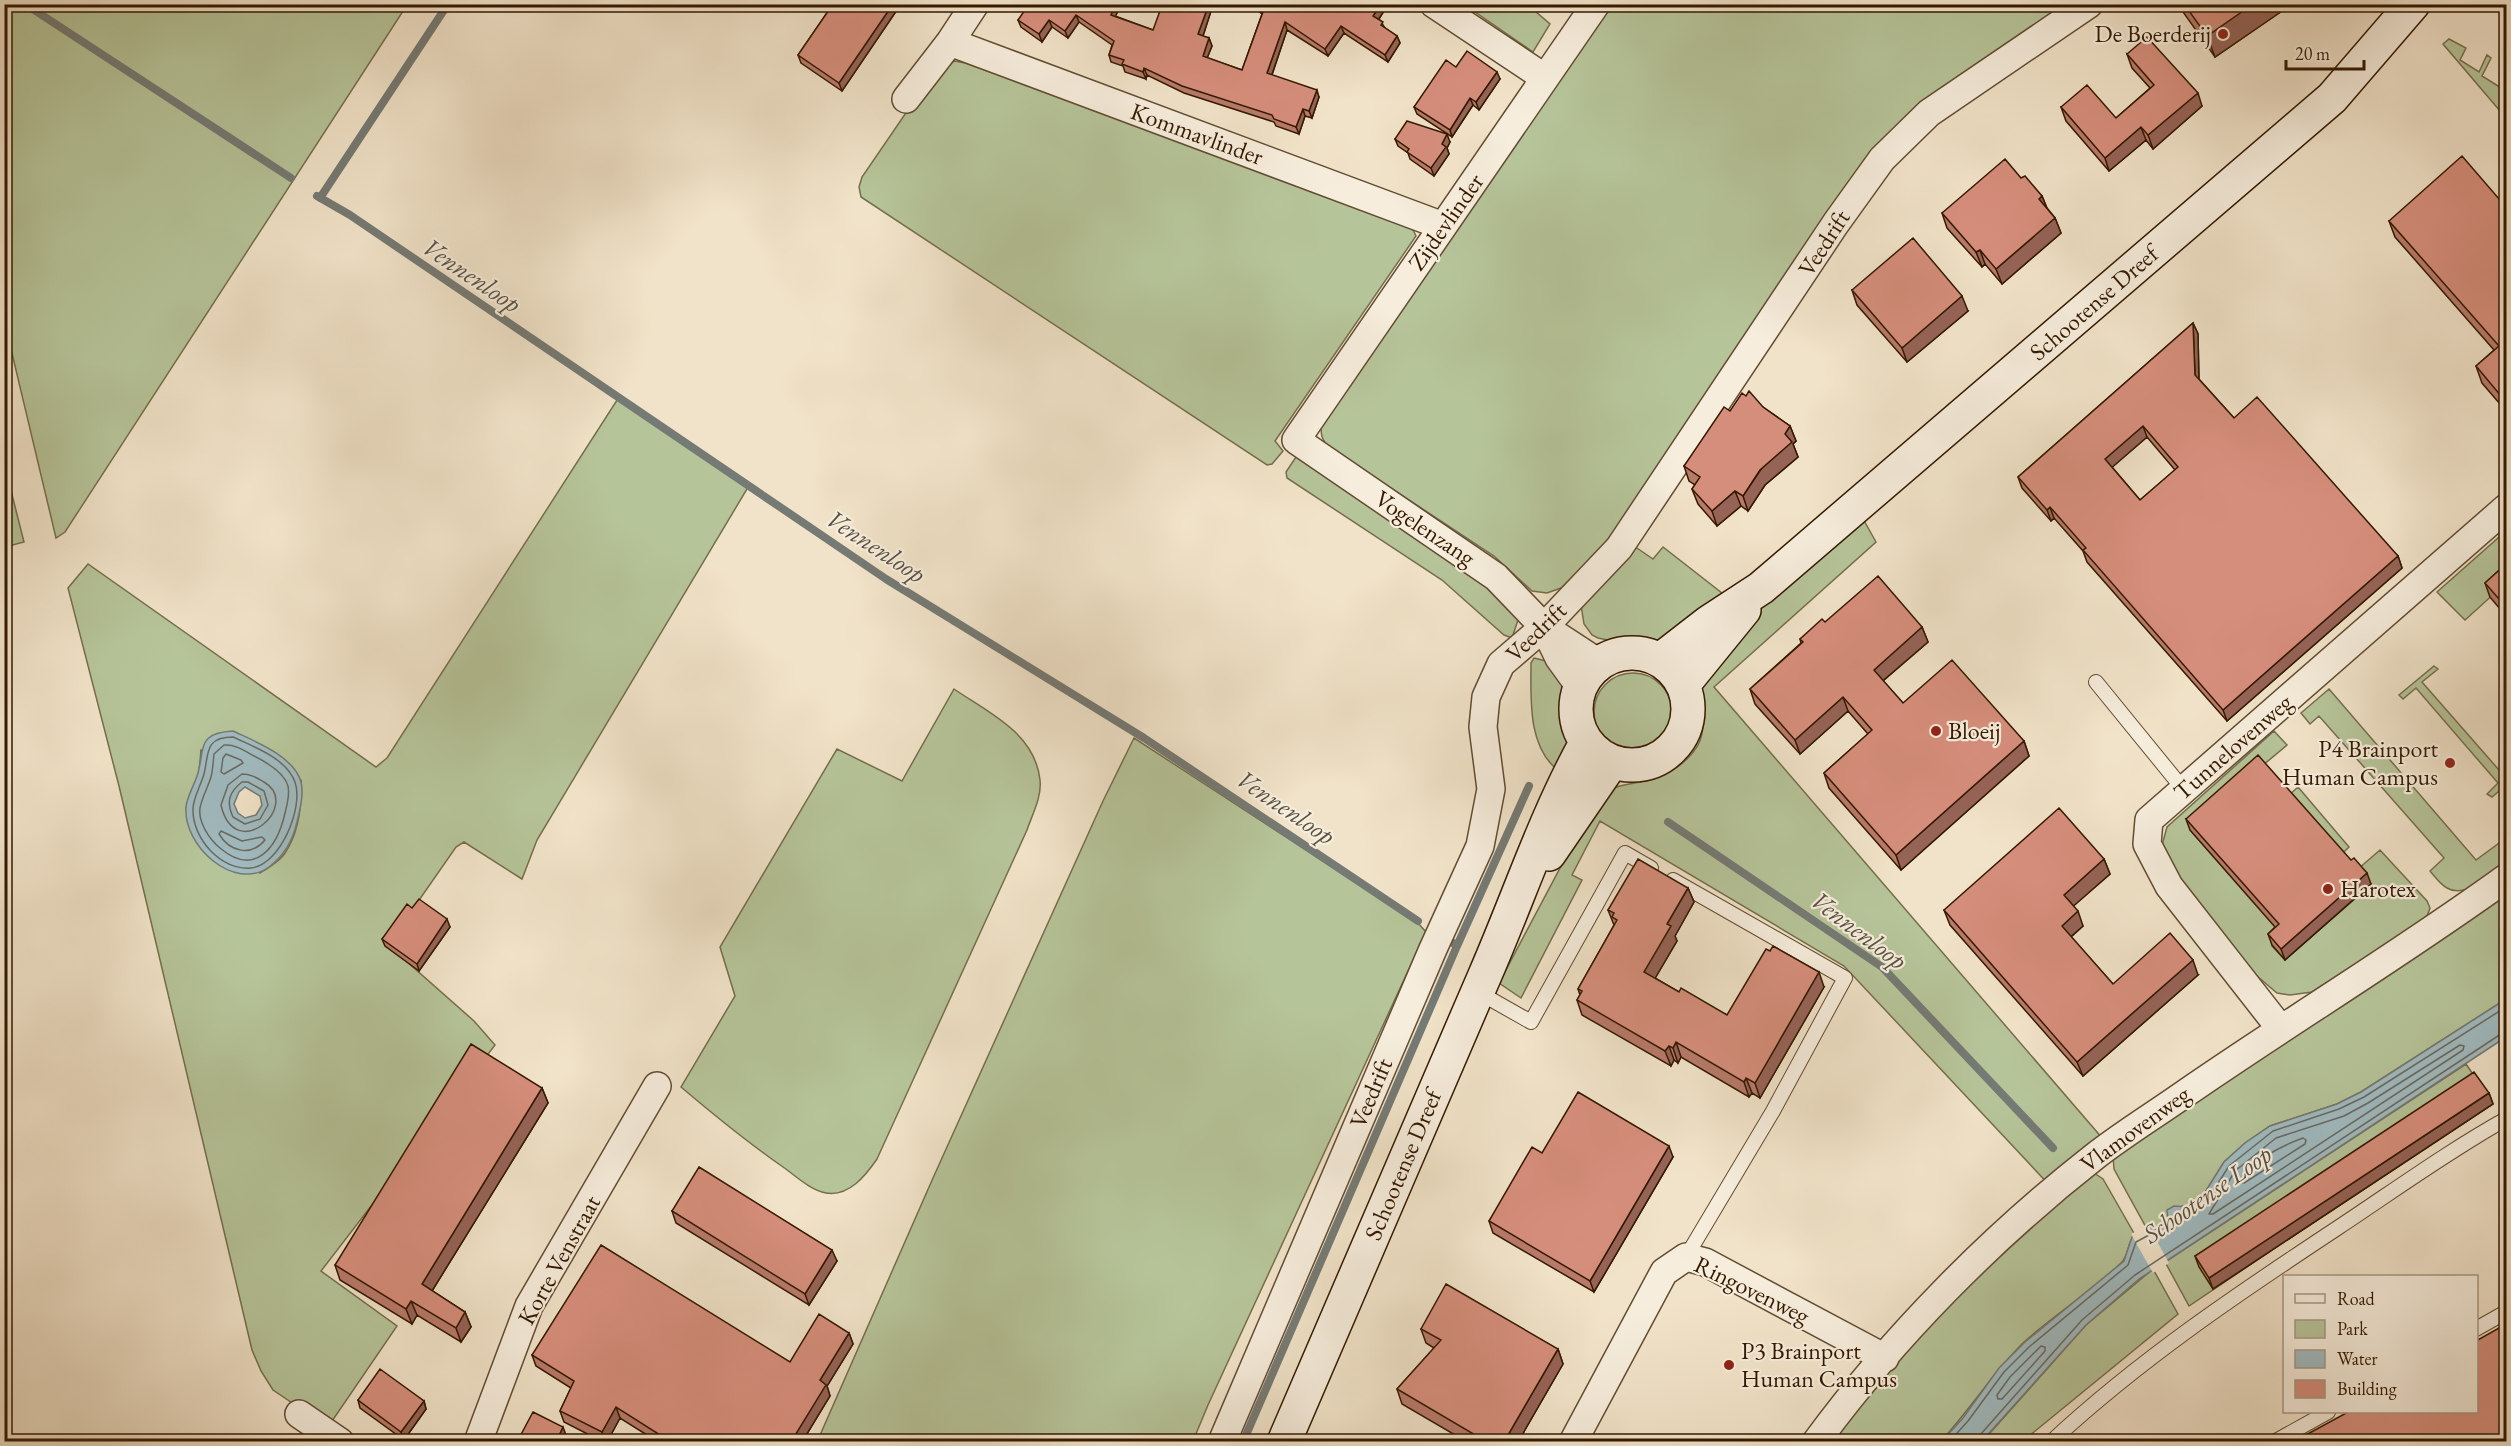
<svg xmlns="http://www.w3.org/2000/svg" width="2511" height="1446" viewBox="0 0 2511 1446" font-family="'EB Garamond',serif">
	<rect width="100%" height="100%" fill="#f1e3c9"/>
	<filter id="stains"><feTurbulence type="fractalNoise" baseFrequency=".00333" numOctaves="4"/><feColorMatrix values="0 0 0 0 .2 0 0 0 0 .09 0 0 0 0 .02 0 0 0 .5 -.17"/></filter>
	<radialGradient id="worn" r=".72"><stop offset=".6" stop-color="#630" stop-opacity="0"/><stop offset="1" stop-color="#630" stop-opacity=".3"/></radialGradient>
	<path fill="#b6c499" stroke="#756e4c" stroke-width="1.5" fill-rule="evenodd" d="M4 5H407L65 532 56 538 5 324Z
		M1465 5H1528L1550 24 1533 52Z
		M1608 5H2069L1930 99 1626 521 1587 564 1561 588 1547 593 1532 591 1494 556 1330 448C1321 440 1320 433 1322 421Z
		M2449 39 2466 48 2460 60 2479 72 2487 55 2491 58 2482 76 2506 91V118L2443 44Z
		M955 61 965 63 1405 221 1411 226 1416 236 1275 441 1283 451 1272 464 1267 465 861 197 859 187 862 177 912 104 947 64Z
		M619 397 750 484 537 840 522 879 464 842 456 847 392 939 396 952 474 1021 495 1045 321 1271 397 1326 328 1427 273 1390 261 1371 252 1350 119 786 68 588 88 564 376 767 387 758ZM201 750 301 780C302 804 299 832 285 853 280 861 268 868 260 873L186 808 199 772Z
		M1300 451 1492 578 1517 611 1518 620 1512 638 1504 635 1442 580 1287 478 1286 472Z
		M4 463 24 542 5 547H4Z
		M1862 517 1876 542 1714 687 2109 1146 2054 1190 1844 966 1600 821 1572 875 1582 880 1521 998 1499 983 1592 808C1596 802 1601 795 1607 791 1623 782 1640 784 1657 778 1672 773 1692 758 1699 743 1707 725 1701 703 1702 684L1757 611Z
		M2506 531V583L2465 620 2437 592Z
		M1631 544 1653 559 1663 547 1727 597 1658 644 1617 642 1598 638 1592 635 1584 624 1581 605Z
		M1534 658 1550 662 1565 687 1563 716 1568 745 1560 772C1527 748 1531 699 1531 663Z
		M2434 666 2438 669 2422 682 2506 778V785L2492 797 2487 794 2498 783 2416 688 2403 699 2399 695Z
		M1594 712a39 39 0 1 1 78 0a39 39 0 1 1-78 0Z
		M954 689C989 713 1035 733 1040 780 1042 797 1032 815 1027 830L877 1159C866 1175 849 1197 826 1193 810 1190 796 1176 783 1167 747 1142 714 1115 681 1087L735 996 720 947 837 749 902 781Z
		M2329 689 2476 860 2506 838V860C2492 871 2467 900 2447 888 2441 885 2435 877 2430 871L2444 858 2319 716 2310 724 2301 713Z
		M2274 731 2287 745 2262 766 2283 935 2272 946 2285 960 2371 885 2358 869 2380 850 2427 901 2430 908 2426 919 2312 992 2290 995 2277 993 2251 971 2169 873 2161 849 2167 827Z
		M1134 738 1418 923 1426 932 1208 1405 1193 1441 817 1442 933 1178 1103 801Z
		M2298 787 2349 847 2341 855 2288 796Z
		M2506 890V999L2361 1092 2337 1104 2270 1126 2245 1143 2224 1162 2199 1202 2188 1207 2182 1206 2169 1216 2167 1225 2164 1228 2159 1230 2147 1229 2114 1169 2113 1156Z
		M2466 1064 2492 1102 2189 1306 2165 1262Z
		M2094 1173 2103 1179 2135 1235C2126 1243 2130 1255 2121 1263 2091 1292 2055 1314 2024 1342 1993 1372 1970 1410 1941 1441L1831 1442 1915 1340 1972 1279Z
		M2153 1269 2178 1314 2023 1441 1982 1442 2086 1325Z"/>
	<path fill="#a0bbc1" stroke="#757a74" stroke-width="1.5" fill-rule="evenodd" d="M233 731C254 741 294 756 301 782 304 795 300 809 297 822 293 840 284 856 269 867 234 892 183 846 186 807 187 796 195 784 198 773 205 746 198 733 233 731ZM245 787 260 796 262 805 256 815 245 818 238 813 234 804 239 792Z
		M2506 999V1037L2139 1279 2086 1325 1982 1441 1941 1442 1963 1418 1999 1368 2025 1342 2124 1261 2132 1237 2150 1227C2157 1232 2165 1229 2168 1221L2167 1210 2174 1206 2188 1207 2199 1202 2224 1162 2245 1143 2270 1126 2337 1104 2361 1092Z"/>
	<path fill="#f1e3c9" d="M2148 1225 2169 1263 2153 1273 2131 1234Z"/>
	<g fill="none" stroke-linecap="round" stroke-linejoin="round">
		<path stroke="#6a6a60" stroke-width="1.5" d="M233 737C254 747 286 758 295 782 304 808 280 865 251 868 221 871 192 838 193 809 193 798 201 785 204 774 209 754 204 737 233 737Z
			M224 745C235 744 245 751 254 756 266 762 284 772 288 786 290 795 287 805 285 813 277 849 254 877 220 848 209 839 198 822 200 808 202 797 208 787 211 777 213 770 213 762 214 754Z
			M226 754 241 760 243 763 224 774 221 772 223 758Z
			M242 774C251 774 257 778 264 782 303 805 235 866 221 805L228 785Z
			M242 782H248L264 791 268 805 260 819 245 824 233 817C226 802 229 792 242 782Z
			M221 831 242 841 262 837 265 840C251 857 230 852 219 834Z
			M2460 1045 2464 1046 2463 1050 2213 1214H2209L2235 1171 2276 1138 2344 1116 2368 1103Z
			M2303 1138 2306 1140 2305 1144 2244 1183 2240 1182C2244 1164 2286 1144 2303 1138Z
			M2041 1346 2045 1347V1351L2002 1399H1998L1997 1395 2010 1377Z
			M1949 1442 1968 1421 2004 1372 2029 1347 2128 1265 2136 1242 2149 1235 2159 1236 2167 1232 2172 1227 2176 1213H2189L2203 1207 2229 1166 2273 1131 2339 1109 2364 1097 2506 1007
			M1978 1442 1980 1435 2082 1320 2135 1275 2501 1034 2506 1033"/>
		<path stroke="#757a74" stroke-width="8" d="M25 4 291 178
			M317 196 350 215 886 579 1144 738 1418 921
			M320 198 448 4
			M1668 822 1882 967 2053 1148
			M1449 940 1457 946 1529 786
			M1243 1442 1457 946"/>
		<defs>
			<path id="lane" d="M2096 682 2184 790
				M1673 880 1845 978 1773 1111 1686 1257
				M1478 992 1531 1022 1625 853 1651 868
				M2476 1329 2506 1312
				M2051 1442C2139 1360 2239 1293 2339 1227 2392 1192 2450 1150 2506 1119
				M2274 1442 2328 1412"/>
			<path id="street" d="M1434 4 1545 78
				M1596 4 1296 440 1496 577 1544 627 1599 663
				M950 42 1443 226
				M906 99 950 42 975 4
				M1544 627 1559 658 1580 687
				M2280 1028 2169 886 2147 844 2149 820 2506 508
				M299 1414 340 1442
				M478 1442 529 1306 657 1086
				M1222 1442 1433 949 1480 846 1491 789 1483 727 1486 697 1501 664 1544 627 1619 548 1836 223 1882 159 1929 113 2089 4
				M1573 1442 1664 1272 1686 1257 1705 1262 1885 1358
				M1816 1442C1893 1337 1992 1237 2094 1157 2122 1135 2153 1116 2183 1095 2290 1021 2401 954 2506 878"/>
			<path id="secondary" d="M1576 709a56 56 0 1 1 112 0a56 56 0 1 1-112 0Z
				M1660 660 1709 622 1761 588 2332 98 2413 4
				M1683 685 1744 610
				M1549 854 1612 762
				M1284 1442C1351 1286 1418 1131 1485 975 1519 897 1545 817 1586 743"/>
		</defs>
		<use href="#lane" stroke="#634c32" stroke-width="16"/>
		<use href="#street" stroke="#634c32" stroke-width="30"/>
		<use href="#secondary" stroke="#341900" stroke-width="36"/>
		<use href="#lane" stroke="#f6eddc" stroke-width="14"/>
		<use href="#street" stroke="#f6eddc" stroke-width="27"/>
		<use href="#secondary" stroke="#f6eddc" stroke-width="33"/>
	</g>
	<path fill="#b87a6b" stroke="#341900" stroke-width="1.5" fill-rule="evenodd" d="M833 4H901L842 91 801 63 798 55Z
		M1255 4H1388L1379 19 1385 28 1397 36 1400 43 1388 62 1344 33 1328 56 1287 30 1272 75 1319 97 1312 118 1305 116 1299 134 1276 126 1274 122 1184 93 1147 75 1146 79 1125 72 1123 66 1111 62 1109 55 1112 45 1079 22 1068 38 1052 27 1042 42 1021 27 1018 20 1114 6 1117 13 1115 16 1153 30 1165 9 1211 11 1203 36 1209 38 1212 46 1207 58 1242 70 1262 14 1257 10Z
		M2180 4H2280L2282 11 2215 57 2183 12Z
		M2127 54 2202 106 2153 149 2146 140 2109 171 2066 121 2061 107 2116 118 2150 88 2132 68Z
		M1456 67 1500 79 1479 110 1473 105 1452 137 1417 114 1414 107Z
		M1395 139 1450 142 1447 148 1449 154 1434 176 1410 159 1408 153 1398 146Z
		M2021 178 2042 196 2047 208 2055 218 2061 233 2002 284 1985 264 1982 267 1947 228 1942 213Z
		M2506 207V411L2482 383 2476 366 2494 350 2395 237 2389 221Z
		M1852 290 1968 311 1907 362 1857 305Z
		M2193 323 2198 334 2199 379 2234 418 2398 556 2402 568 2227 721 2087 562 2083 551 2054 518 2051 521 2022 488 2018 477ZM2147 437 2175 470 2140 500 2112 467Z
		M1763 407 1790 426 1796 441 1793 444 1798 457 1765 485 1748 511 1741 506 1717 526 1698 504 1692 489 1695 485 1689 481 1684 466 1730 411Z
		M2506 564V616L2490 597 2485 583Z
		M1825 622 1922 627 1928 642 1883 681 1903 703 2024 741 2029 756 1901 870 1829 788 1824 773 1868 734 1848 711 1800 754 1755 704 1750 689 1801 643 1800 639Z
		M2186 819 2371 884 2285 960 2272 945 2268 934 2275 927 2190 830Z
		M2104 859 2110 874 2073 906 2083 926 2071 937 2113 984 2198 975 2083 1076 1950 925 1944 910Z
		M1688 888 1694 902 1675 936 1677 941 1655 978 1679 992 1727 1015 1824 987 1760 1098 1752 1093 1749 1097 1681 1057 1678 1063 1674 1060 1671 1066 1582 1015 1577 1000 1580 995 1578 989 1614 925 1608 910Z
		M412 908 450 927 419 971 385 946 382 939Z
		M542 1088 548 1103 432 1291 465 1312 471 1327 461 1342 417 1315 412 1324 340 1280 335 1265Z
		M2489 1093 2493 1104 2213 1289 2199 1267 2195 1256Z
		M1542 1153 1673 1157 1594 1292 1493 1233 1489 1221Z
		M672 1211 837 1261 809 1305 676 1223Z
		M1421 1329 1558 1349 1563 1364 1518 1442H1467L1402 1404 1397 1389 1434 1348 1426 1343Z
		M849 1333 853 1344 827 1386 830 1396 802 1442H658L620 1418 607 1442H603L564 1422 560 1411 571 1388 536 1366 532 1355 790 1362Z
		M358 1400 424 1401 426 1409 404 1440 360 1408Z"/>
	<path fill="#966357" stroke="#341900" stroke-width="1.5" d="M893 4H901L842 91 839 83Z
		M1209 4 1211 11 1201 42 1198 34Z
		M1381 4 1388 5 1376 23 1373 16Z
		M2253 4H2280L2282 11 2215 57 2207 36Z
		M1114 6 1117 13 1113 22 1111 15Z
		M1076 15 1079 22 1068 38 1065 31Z
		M1049 20 1052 27 1042 42 1039 34Z
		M1285 22 1287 30 1270 80 1267 73Z
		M1341 26 1344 33 1328 56 1325 49Z
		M1397 36 1400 43 1388 62 1385 55Z
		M1209 38 1212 46 1205 63 1203 56Z
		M1144 68 1147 75 1146 79 1143 72Z
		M1497 72 1500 79 1479 110 1476 102Z
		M1317 90 1319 97 1312 118 1309 111Z
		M2198 93 2202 106 2153 149 2148 135Z
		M1470 98 1473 105 1452 137 1450 130Z
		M1303 109 1305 116 1299 134 1296 127Z
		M2141 127 2146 140 2109 171 2105 158Z
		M1447 134 1450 142 1447 148 1449 154 1434 176 1431 168 1442 144Z
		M2042 196 2048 211 2039 199Z
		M2055 218 2061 233 2002 284 1996 269Z
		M1980 250 1985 264 1982 267 1976 252Z
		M1962 296 1968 311 1907 362 1902 348Z
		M2193 323 2198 334 2199 386 2195 375Z
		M1790 426 1796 441 1793 444 1798 457 1765 485 1748 511 1743 496Z
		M2143 426 2147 437 2109 470 2105 459Z
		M1735 491 1741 506 1717 526 1712 511Z
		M2050 507 2054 518 2051 521 2047 510Z
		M2398 556 2402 568 2227 721 2223 710Z
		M1922 627 1928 642 1879 684 1874 670Z
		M1843 697 1848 711 1800 754 1795 740Z
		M2024 741 2029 756 1901 870 1896 855Z
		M2104 859 2110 874 2069 910 2064 895Z
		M2367 873 2371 884 2285 960 2281 949Z
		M1688 888 1694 902 1675 936 1677 941 1650 987 1644 972 1667 924Z
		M2078 911 2083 926 2067 940 2062 926Z
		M447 919 450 927 419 971 417 964Z
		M2193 960 2198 975 2083 1076 2077 1062Z
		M1819 972 1824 987 1760 1098 1755 1083Z
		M1676 1042 1681 1057 1678 1063 1673 1048Z
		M1669 1046 1674 1060 1671 1066 1665 1051Z
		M1746 1078 1752 1093 1749 1097 1744 1082Z
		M542 1088 548 1103 427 1299 422 1284Z
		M2489 1093 2493 1104 2213 1289 2209 1278Z
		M1669 1146 1673 1157 1594 1292 1590 1281Z
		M832 1250 837 1261 809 1305 805 1294Z
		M411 1301 417 1315 412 1324 406 1309Z
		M465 1312 471 1327 461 1342 456 1328Z
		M849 1333 853 1344 827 1386 830 1396 802 1442H791L820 1380Z
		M1558 1349 1563 1364 1518 1442H1504Z
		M424 1401 426 1409 404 1440 401 1432Z
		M616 1407 620 1418 607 1442H606L602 1432Z
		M563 1427 566 1435 562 1442H556Z"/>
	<path fill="#d68e7c" stroke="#341900" stroke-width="1.5" fill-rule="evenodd" d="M833 4H893L839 83 798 55Z
		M1029 4H1112L1114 6 1111 15 1153 30 1161 8 1165 9 1168 4H1209L1198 34 1209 38 1203 56 1242 70 1264 9 1257 4H1381L1373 16 1383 22 1381 25 1397 36 1385 55 1341 26 1325 49 1285 22 1267 73 1317 90 1309 111 1303 109 1296 127 1274 119 1272 115 1182 86 1144 68 1143 72 1122 64 1124 60 1109 55 1114 41 1076 15 1065 31 1049 20 1039 34 1018 20Z
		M2184 4H2253L2207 36Z
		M2147 37 2198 93 2148 135 2141 127 2105 158 2061 107 2087 85 2116 118 2154 85 2127 54Z
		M1467 51 1497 72 1476 102 1470 98 1450 130 1414 107 1446 60 1456 67Z
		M1407 121 1447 134 1442 144 1446 147 1431 168 1407 152 1409 149 1395 139Z
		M2462 156 2506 207V402L2476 366 2499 346 2389 221Z
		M2005 159 2021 178 2025 176 2042 196 2039 199 2055 218 1996 269 1980 250 1976 252 1942 213Z
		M1913 238 1962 296 1902 348 1852 290Z
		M2193 323 2195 375 2234 418 2257 397 2398 556 2223 710 2083 550 2086 548 2050 507 2047 510 2018 477ZM2143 426 2178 467 2140 500 2105 459Z
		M1749 391 1763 407 1790 426 1785 434 1792 442 1760 470 1743 496 1735 491 1712 511 1692 489 1700 477 1684 466 1724 407 1730 411 1742 393 1746 396Z
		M2506 564V607L2485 583Z
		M1878 576 1922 627 1874 670 1903 703 1952 660 2024 741 1896 855 1824 773 1872 730 1843 697 1795 740 1750 689 1803 642 1800 639 1822 619 1825 622Z
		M2258 755 2351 860 2354 858 2367 873 2281 949 2268 934 2279 924 2186 819Z
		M2059 808 2104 859 2064 895 2078 911 2062 926 2113 984 2170 933 2193 960 2077 1062 1944 910Z
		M1638 859 1688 888 1667 924 1671 926 1644 972 1679 992 1681 988 1727 1015 1766 949 1770 951 1773 946 1819 972 1755 1083 1746 1078 1744 1082 1676 1042 1673 1048 1669 1046 1665 1051 1577 1000 1582 991 1578 989 1617 920 1612 917 1614 913 1608 910Z
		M419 899 447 919 417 964 382 939 407 904 412 908Z
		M471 1044 542 1088 422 1284 465 1312 456 1328 411 1301 406 1309 335 1265Z
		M2474 1072 2489 1093 2209 1278 2195 1256Z
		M1578 1092 1669 1146 1590 1281 1489 1221 1532 1147 1542 1153Z
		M699 1167 832 1250 805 1294 672 1211Z
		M601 1245 790 1362 819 1314 849 1333 820 1380 826 1385 791 1442H671L616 1407 602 1432 560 1411 574 1381 532 1355Z
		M1446 1284 1558 1349 1504 1442H1487L1397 1389 1441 1340 1421 1329Z
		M2506 1324V1442H2293L2348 1412H2476V1341Z
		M380 1369 424 1401 401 1432 358 1400Z
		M533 1412 563 1427 556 1442H517Z"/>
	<g fill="#8f2418" stroke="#f6eddc" stroke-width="2">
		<circle cx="2223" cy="34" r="6"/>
		<circle cx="1936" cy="731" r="6"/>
		<circle cx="2450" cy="763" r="6"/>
		<circle cx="2328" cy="889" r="6"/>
		<circle cx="1729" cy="1365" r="6"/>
	</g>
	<g text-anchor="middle" stroke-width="4.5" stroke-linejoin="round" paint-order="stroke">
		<g font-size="24" fill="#341900" stroke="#f6eddc" text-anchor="start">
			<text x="2211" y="42" text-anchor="end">De Boerderij</text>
			<text x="1948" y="739">Bloeij</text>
			<text x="2438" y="757" text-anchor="end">P4 Brainport<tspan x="2438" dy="28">Human Campus</tspan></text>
			<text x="2340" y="897">Harotex</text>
			<text x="1741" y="1359">P3 Brainport<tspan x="1741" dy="28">Human Campus</tspan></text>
		</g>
		<g font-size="24" fill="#341900" stroke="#f6eddc">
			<text transform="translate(1197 134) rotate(20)" y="8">Kommavlinder</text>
			<text transform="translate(1446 222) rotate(-55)" y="8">Zijdevlinder</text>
			<text transform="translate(1824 243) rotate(-57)" y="8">Veedrift</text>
			<text transform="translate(2094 303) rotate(-41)" y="8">Schootense Dreef</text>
			<text transform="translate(1425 528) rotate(34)" y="8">Vogelenzang</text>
			<text transform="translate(1536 632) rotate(-44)" y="8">Veedrift</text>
			<text transform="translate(2233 747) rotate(-41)" y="8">Tunnelovenweg</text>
			<text transform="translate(1371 1093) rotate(-67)" y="8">Veedrift</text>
			<text transform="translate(2135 1129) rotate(-36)" y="8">Vlamovenweg</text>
			<text transform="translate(1403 1165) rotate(-67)" y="8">Schootense Dreef</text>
			<text transform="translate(559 1260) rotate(-61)" y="8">Korte Venstraat</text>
			<text transform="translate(1752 1290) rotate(26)" y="8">Ringovenweg</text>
		</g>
		<g font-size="26" font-style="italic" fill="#5a5244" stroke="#f6eddc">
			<text transform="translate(472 275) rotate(34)" y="9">Vennenloop</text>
			<text transform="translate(876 546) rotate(33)" y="9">Vennenloop</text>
			<text transform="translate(1286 807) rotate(34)" y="9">Vennenloop</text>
			<text transform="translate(1859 930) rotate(37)" y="9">Vennenloop</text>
			<text transform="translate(2207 1194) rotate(-35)" y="9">Schootense Loop</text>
		</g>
	</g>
	<rect width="2511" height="1446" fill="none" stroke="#f1e3c9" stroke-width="24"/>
	<rect x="6" y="6" width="2499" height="1434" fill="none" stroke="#341900" stroke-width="3"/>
	<rect x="12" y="12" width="2487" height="1422" fill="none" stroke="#341900" stroke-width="1.5"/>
	<rect x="2283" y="1275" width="195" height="138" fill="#f6eddc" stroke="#a89884" stroke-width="1.5"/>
	<rect x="2295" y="1294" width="30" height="9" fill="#f6eddc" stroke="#a89884" stroke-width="1.5"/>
	<text x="2337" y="1305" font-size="18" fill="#341900">Road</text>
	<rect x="2295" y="1320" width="30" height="18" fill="#b6c499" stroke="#a89884" stroke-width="1.5"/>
	<text x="2337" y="1335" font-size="18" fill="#341900">Park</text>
	<rect x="2295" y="1350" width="30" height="18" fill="#a0bbc1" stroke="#a89884" stroke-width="1.5"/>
	<text x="2337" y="1365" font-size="18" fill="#341900">Water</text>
	<rect x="2295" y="1380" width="30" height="18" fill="#d68e7c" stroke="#a89884" stroke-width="1.5"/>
	<text x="2337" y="1395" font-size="18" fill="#341900">Building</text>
	<path d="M2286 60v9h78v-9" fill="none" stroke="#341900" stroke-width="3"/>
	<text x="2295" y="60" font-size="18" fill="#341900" stroke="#f6eddc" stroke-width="4.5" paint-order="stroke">20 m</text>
	<rect width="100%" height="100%" filter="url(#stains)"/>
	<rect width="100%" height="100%" fill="url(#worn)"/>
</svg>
